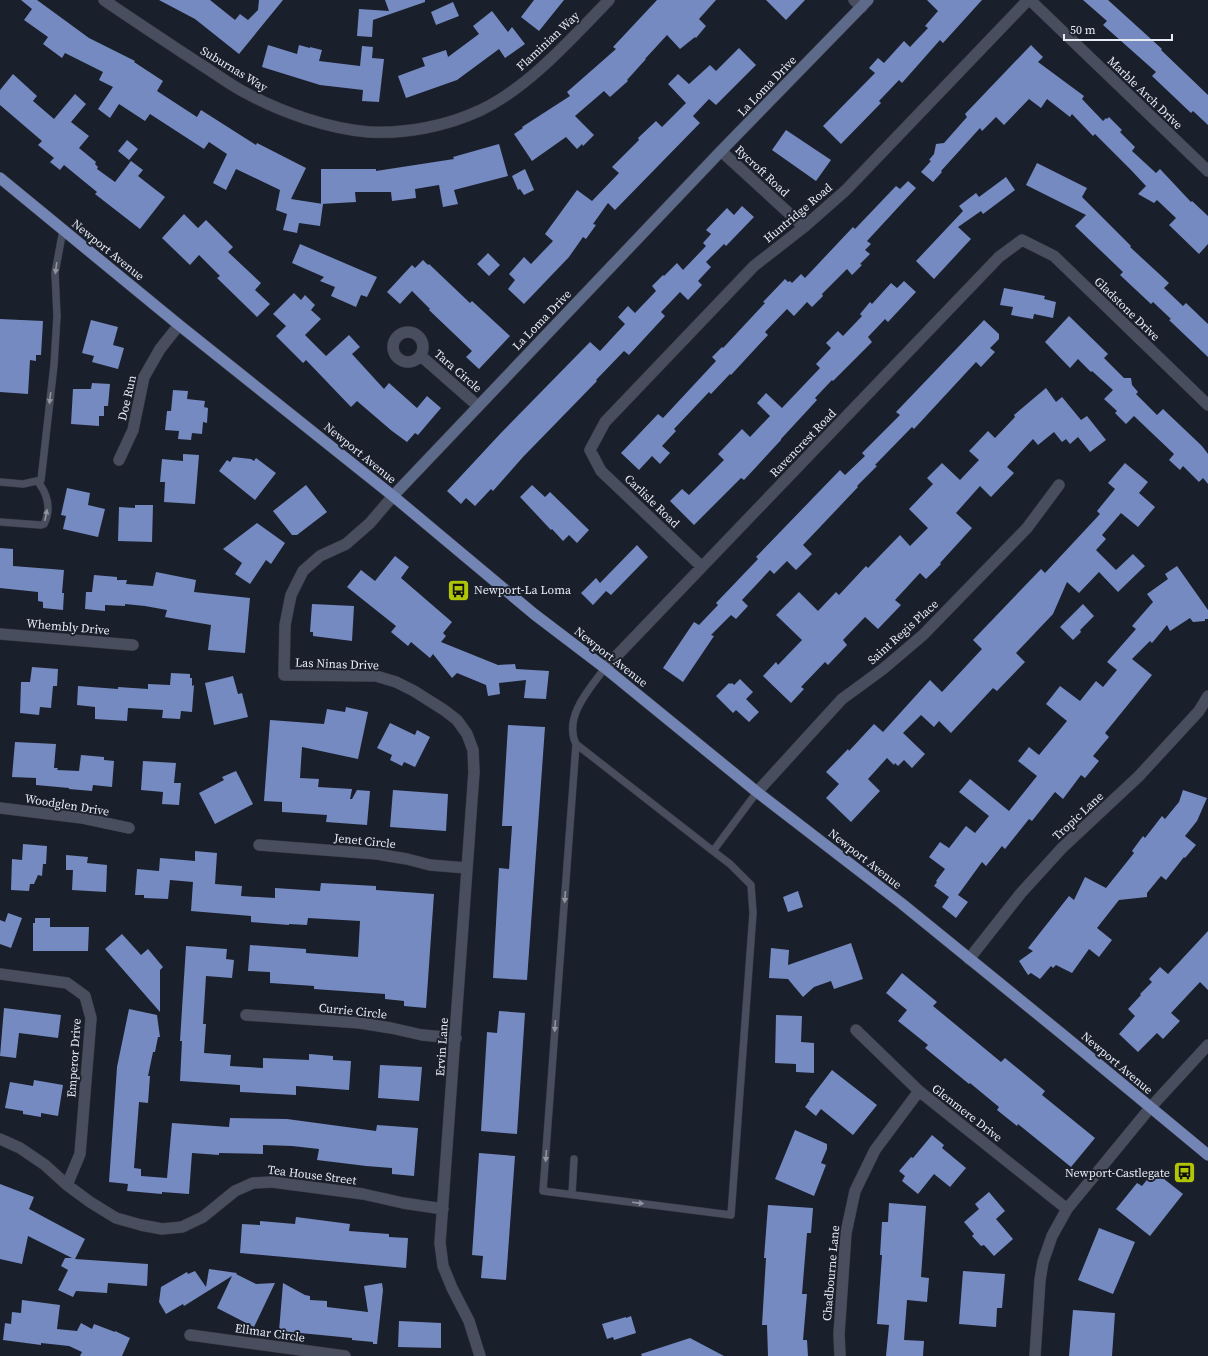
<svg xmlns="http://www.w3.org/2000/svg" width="1208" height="1356" viewBox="0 0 1208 1356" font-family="'Source Serif 4',serif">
	<rect width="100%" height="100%" fill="#1a1f2c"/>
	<path fill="#758ac0" d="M21 0H37L89 38 135 61 134 62 163 81 157 91 197 117 201 110 256 145 257 143 306 168 291 199 323 204 320 226 299 223 297 233 283 230 287 214 276 210 280 190 236 169 226 190 213 183 227 154 209 142 204 149 150 114 145 121 119 104 110 118 98 109 113 87 99 80 103 72 65 53 62 58 43 44 48 37 24 20 32 9Z
		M159 0H210L235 20 240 14 248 20 258 10 259 0H283L239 54 195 19Z
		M385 0H425V2L373 20 372 37 357 36 359 9 389 11Z
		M534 0H564L539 31 521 17Z
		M657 0H716L699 19 706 26 696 38 695 37 680 49 667 35 645 59H646L627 80 628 81 610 97 604 91 575 116 594 135 583 146 582 144 577 149 566 137 532 161 514 134 523 128 522 127 570 96 567 92 616 49 613 47Z
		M766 0H805L786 20Z
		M927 0H982L943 43 940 40 902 83 899 80 879 101 881 103 841 144 823 126 875 73 869 68 878 58 884 63 904 41 910 47 928 28 925 26 938 11Z
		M1083 0H1108L1162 49 1161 50 1208 95V125L1193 111 1191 113 1152 76 1156 72 1103 25 1107 21Z
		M453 2 459 16 436 25 431 12Z
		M492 11 508 32 512 27 525 44 505 58 499 49 457 80 406 98 398 76 425 66 422 58 446 50 448 57 479 34 473 26Z
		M268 45 297 54 299 45 310 48V47L322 50 319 61 360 66 362 46 373 47 372 58 384 59 379 102 362 101 363 90 320 85 262 67Z
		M1031 45 1043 57 1038 62 1084 96 1082 99 1103 121 1106 118 1107 119 1109 117 1122 130 1120 132 1135 147 1132 151 1156 173 1160 169 1191 202 1192 201 1208 216V244L1199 254 1169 225 1176 218 1157 200 1154 203 1138 194 1146 186 1131 170 1095 134 1093 136 1072 114 1070 117 1047 99 1041 108 1029 99 1004 125 996 117 982 131 980 128 941 171 942 172 933 182 921 172 931 161 929 160 934 154 936 144 944 143 967 117 965 114Z
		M739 48 756 65 716 105 709 99 693 116 700 123 615 210 608 203 593 224 596 225 586 239 583 237 569 257 524 304 508 289 515 280 509 274 524 257 531 264 553 241 545 234 577 190 592 201 619 173 612 167 639 140 638 138 656 121 662 127 686 103 668 84 678 74 689 84 710 65 716 71Z
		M13 74 37 96 33 101 54 119 75 94 86 104 71 122 89 136 79 148 96 162 95 164 98 167 97 169 115 182 131 161 143 170 138 176 165 197 140 229 95 194 97 192 64 165 60 170 50 162 54 158 38 145 42 141 0 105V90Z
		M786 130 831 160 816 181 772 150Z
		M127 140 138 149 129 160 118 151Z
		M499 144 508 176 454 190 458 204 443 207 439 185 415 189 416 198 392 201 391 192H355L356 202 321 204V169H376V171L454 159 453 157Z
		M1037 163 1087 188 1082 197 1131 246 1130 247 1169 283 1164 288 1183 306 1186 303 1208 324V357L1169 320 1171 319 1153 302 1151 304 1120 275 1123 272 1075 226 1086 215 1026 185Z
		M525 169 534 190 524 195 520 189 518 190 512 176Z
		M1006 177 1015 190 983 214 981 211 958 227 971 239 934 279 916 261 963 211 959 206 976 193 979 197Z
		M908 181 916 188 867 241 871 244 865 250 870 254 860 264 862 265 852 275 847 269 822 294 823 296 812 307 807 302 794 316 787 309 765 332 768 335 731 375 730 374 711 394 709 392 674 429 676 431 662 446 670 453 660 464 652 456 639 470 621 453 658 414 663 418 716 361 712 357 722 347 723 348 765 303 763 302 785 279 788 282 790 281 792 283 801 274 805 278 853 227 855 229 896 186 900 189Z
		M742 206 754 217 726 246 724 244 706 262 711 267 698 281 702 285 688 300 680 292 661 312 665 316 629 355 624 351 596 380 597 381 523 457 493 491 491 489 475 506 466 498 461 504 447 491 500 434 590 342 600 351 625 324 618 317 628 306 635 313 656 291 652 286 663 275 664 276 677 263 683 270 706 246 703 243 711 234 706 230 727 208 734 215Z
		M184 214 198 228 206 220 233 247 228 252 261 283 255 290 270 304 257 317 217 278 220 276 199 255 190 265 162 238Z
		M300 244 377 277 367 297 361 295 356 307 331 296 335 287 320 281 324 277 292 263Z
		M488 253 500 265 489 276 477 264Z
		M423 260 428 265 429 264 470 303 472 301 510 336 479 369 466 357 472 351 429 310 430 309 412 291 400 304 387 292 412 265 415 268Z
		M904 281 916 292 888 322 885 319 868 337 872 342 833 381 832 380 815 398 817 400 781 439V440L744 480 741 478 694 525 670 501 682 489 689 495 724 460 718 454 742 429 750 437 770 416 757 403 766 393 782 408 820 368 816 364 831 348 826 343 838 331 843 336 862 316 860 314 870 302 872 304 891 283 897 288Z
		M1004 288 1045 296 1044 299 1056 302 1053 318 1034 314 1033 319 1011 315 1013 307 1000 305Z
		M294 293 301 300 305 295 315 305 311 310 321 319 305 335 326 356 349 335 360 347 352 354 384 389 389 383 417 408 427 396 441 408 418 435 415 433 407 442 392 431 357 401 351 407 306 360 303 363 276 336 286 326 273 314Z
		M1069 316 1108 354 1104 358 1124 378H1131L1132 385 1138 392 1136 394 1157 415 1163 409 1202 446 1208 454V484L1203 478 1199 482 1183 466 1180 470 1169 460 1174 454 1134 416 1126 424 1115 413 1117 411 1104 399 1113 390 1092 371 1091 372 1078 359 1070 368 1045 342Z
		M0 319 43 321 41 355H36V361L30 360 28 394 0 392Z
		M91 320 118 327 113 345 124 348 118 369 92 362 94 356 82 353Z
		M984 320 999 334V339L990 348 995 352 981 367 976 362 914 429 912 427 875 465 877 466 857 486 858 487 803 545 812 554 796 570 787 561 774 574 770 570 742 600 748 606 736 619 731 615 711 635 714 636 683 682 663 668 694 622 699 625 718 605 716 603 758 559 756 557 840 470 845 475 865 456 862 453 900 415 896 412Z
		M92 383 110 384 108 406H104V416H99V426L71 424 73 389H91Z
		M1046 388 1056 402 1062 397 1081 420 1087 416 1106 440 1090 452 1078 437 1070 444 1066 439 1062 442 1054 432 1038 445 1033 439 1007 467 1014 473 991 497 980 486 956 513 972 528 940 563 941 564 926 579 920 573 895 600 901 605 878 629 865 617 843 640 847 645 828 665 825 662 801 687 804 689 791 703 763 676 776 662 778 665 802 640 776 615 799 592 818 611 836 592 839 595 866 566 868 568 900 535 910 546 928 528 909 509 933 484 927 478 942 463 960 480 979 460 969 451 988 431 995 438 1015 417 1014 415Z
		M173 390 188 391 187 399 205 401 204 407 208 408 207 423 203 422 202 434 192 433 191 440 178 439 179 431 165 430 167 411H171Z
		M183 454 199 455 195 504 164 502 165 482H160L162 459 183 461Z
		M233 457 251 459 254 461 256 458 276 473 255 500 219 471 227 460 230 462Z
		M1125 463 1148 482 1139 493 1155 507 1138 527 1121 513 1102 535 1106 539 1096 550 1116 570 1133 554 1145 566 1118 592 1099 572 1079 593 1067 582 1053 614 1016 653 1025 662 997 691 993 688 951 733 939 721 934 727 921 715 903 733 925 754 912 768 904 760 898 766 895 763 894 765 887 758 868 779 880 791 851 822 826 798 839 784 826 772 848 749 849 751 874 724 883 732 930 680 942 692 982 649 973 640 1041 569 1045 573 1100 514 1097 511 1115 489 1108 483Z
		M306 485 327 512 297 535H292L273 511Z
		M532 485 545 497 550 492 589 530 577 543 569 535 563 541 552 529 551 530 520 497Z
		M67 488 90 493 88 505 105 509 98 537 63 529 66 516 61 515Z
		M135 505H153L152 542 118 541 119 507 135 508Z
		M257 523 285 543 271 564 266 560 250 584 235 574 242 563 223 549Z
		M637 545 648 557 611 595 606 591 593 605 581 593 596 578 600 583Z
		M0 548 13 549V566L64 570 62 593H64L63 610 43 608V602L38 601V592L0 588Z
		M395 556 409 567 401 578 452 622 443 633 446 636 441 642 498 665 515 664 516 669 549 671 546 699 524 698 526 680 499 683 500 694 488 696 486 685 457 673 452 678 433 654 430 658 411 642 408 646 391 632 396 626 347 587 361 570 375 581Z
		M1177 566 1208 610V619H1205V621L1193 622 1190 618 1170 631 1167 625 1152 643 1150 641 1132 659 1152 675 1105 733 1109 737 1093 756 1099 761 1085 778 1081 775 1063 799 1055 792 1032 821 1029 819 1005 849 1002 846 986 866 982 862 958 895 968 902 956 918 942 907 949 897 934 886 937 882 936 881 945 869 929 857 940 842 949 848 966 826 975 833 989 816 959 792 970 779 1009 811 1037 776 1018 761 1029 747 1039 755 1067 721 1046 704 1060 686 1080 701 1096 681 1103 687 1117 670 1107 662 1136 629 1132 626 1153 602 1147 594 1168 579 1165 574Z
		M156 572 196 580 194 592 250 598 245 653 208 650 211 625 165 617 167 610 145 606 125 604V606L105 605V611L85 609 86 592H92L94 575 117 577V580H127L126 584 153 586Z
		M312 604 354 606 352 641 313 636V632H310Z
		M1083 604 1094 616 1080 630 1081 632 1073 640 1060 627Z
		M32 667 58 669 57 686H53L51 708 40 707 39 715 20 713 21 682H30Z
		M171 673 190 674V678H192V686L194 685 192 712 181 711 180 719 162 718 163 710 128 708 127 721 95 719V707L77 705 78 686 118 689V687L148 689V684L170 685Z
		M233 676 238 694 242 693 248 717 214 725 205 683Z
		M740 679 753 692 746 699 759 712 749 722 736 710 733 713 716 696 729 683 730 684 732 683 734 685Z
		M346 707 368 712 358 759 302 747 300 778 319 779 318 787 352 789 350 799H352L357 790 370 791 367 825 326 822 327 815 282 812V802L264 801 270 720 324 724 327 709 345 712Z
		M390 723 415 735 417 730 430 737 415 767 404 762 402 766 390 760 392 755 377 748Z
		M508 725 545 727 527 980 493 978 499 868 509 869 512 826H502Z
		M15 742 56 744 54 768H58L57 770 79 771 81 755 104 757V760L114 761 112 787 93 785 92 791 69 789V788L36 785V778L12 777Z
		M143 761 176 763 174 783H181L179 805 162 804 163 792 141 790Z
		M236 771 253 804 215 824 199 793 224 780 222 777Z
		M393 790 448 794 446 831 390 827Z
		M1183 790 1207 798 1197 821 1185 836 1196 845 1185 858 1184 857 1166 880 1161 876 1147 893V897L1119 900 1097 928 1112 940 1099 957 1089 949 1072 973 1056 965 1053 968 1051 966 1040 979 1031 973 1028 975 1019 961 1033 951 1028 948 1069 896 1074 900 1085 877 1106 888 1134 853 1132 851 1143 836 1145 838 1162 816 1165 819 1179 802Z
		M23 844 47 846 46 864H43L42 876 38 875 34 884H30L29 891 11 890 12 859 22 860Z
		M195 851 217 853 215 884 242 886 241 896 275 898V888L320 891 321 883 376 886V890L434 894 426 1008 404 1006V1001L385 999V994L314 989V986L270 983V972L248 971 250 945 306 949V953L358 957 360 921 308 918 307 925 289 924V925L251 922V916L191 911 193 882 170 880 168 899 144 898V895H135L137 869 159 871 160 858 195 861Z
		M66 855 88 857 87 863 107 865 106 892 72 890 73 870H66Z
		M798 891 803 907 788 912 783 897Z
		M8 913 22 918 11 948 0 944V920L5 922Z
		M35 918H50V927H89L88 951H33V923H35Z
		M1208 931V990L1200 982 1171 1013 1180 1021 1163 1039 1157 1033 1138 1052 1119 1034 1135 1016 1128 1009 1141 995 1140 994 1152 982 1149 979 1160 967 1168 974Z
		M122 934 141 955 148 949 163 967 160 970V1012L105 949Z
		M851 943 863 979 834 989 831 981 814 987 803 997 788 979 769 978 771 948 789 950 788 965Z
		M186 946 227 949 226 959 234 960 232 978 206 976 203 1024H206L204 1053 231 1055 230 1066 263 1068V1058L309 1060V1054L333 1056V1060L351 1061 349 1090 296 1086V1095L240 1092V1085L180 1081 182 1041H180Z
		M902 973 937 1002 933 1006 1001 1062 1005 1058 1045 1091 1042 1095 1095 1138 1071 1167 1018 1124 1017 1126 997 1110 999 1107 970 1083 969 1084 925 1048 928 1045 898 1021 907 1010 886 993Z
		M4 1008 61 1015 58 1038 19 1033 16 1058 0 1056Z
		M129 1009 157 1015 160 1037H158L155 1052H153L148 1076H150L148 1103 139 1102 134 1168 141 1169V1176L167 1178 172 1123 229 1127 230 1118 287 1119 376 1131 377 1125 418 1128 414 1176 392 1174V1168L366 1166 317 1160 319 1149 292 1146 263 1145V1154L219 1153V1155L192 1153 189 1194 162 1192V1194L127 1191 128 1184 109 1182 117 1067Z
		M499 1011 525 1013 517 1134 481 1131 487 1032 497 1033Z
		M776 1015 802 1016 801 1042 814 1043V1073L796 1072V1064L775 1063Z
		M380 1065 422 1067 419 1101 378 1098Z
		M832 1070 877 1105 853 1135 821 1109 816 1116 805 1107 810 1100H809Z
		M34 1080 63 1085 58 1116 41 1113V1117L23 1114V1111L5 1108 10 1082 33 1086Z
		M795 1130 827 1144V1149L821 1163 826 1165 814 1196 775 1179Z
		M932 1135 944 1145 942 1148 966 1168 950 1187 934 1174 918 1194 902 1181 905 1176 899 1171 911 1157 913 1158Z
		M479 1153 515 1156 506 1280 481 1278 483 1256 472 1255Z
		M1154 1171 1183 1194 1150 1236 1116 1209 1137 1183 1142 1186Z
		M0 1184 34 1197 29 1209 85 1239 75 1259 148 1264 147 1286 108 1283 107 1293 76 1291 73 1297 58 1290 68 1270 61 1266 65 1258H72L28 1236 22 1264 0 1259Z
		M989 1192 1005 1211 996 1219 1013 1239 994 1256 984 1245 981 1246 972 1236 974 1234 964 1222 979 1209 975 1204Z
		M889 1203 926 1206 921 1277 929 1278 927 1302 907 1300 904 1340 924 1341 923 1356H886L889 1325 877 1324 882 1255H880L882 1222H888Z
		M768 1205 813 1208 811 1233H807L802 1294H807L803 1340H807L808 1356H768L767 1325H762L766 1258H764Z
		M296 1217 350 1224 349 1231 389 1234V1237L408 1238 406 1268 240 1253 242 1224 260 1225V1221L295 1224Z
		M1099 1228 1135 1242 1113 1294 1078 1280Z
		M209 1269 237 1273 236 1274 256 1284 275 1283 254 1327 217 1308 232 1276 184 1306 183 1304 166 1314 159 1302 161 1287 187 1272 188 1274 195 1271 206 1287Z
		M963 1271 1005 1274 1002 1308H997L996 1327 959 1324Z
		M283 1283 305 1295 310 1296V1300L327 1301V1307L368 1312 364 1286 382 1283 383 1290 377 1344H373V1342L352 1340V1338L279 1331Z
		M22 1300 60 1305 57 1329 77 1331 81 1323 92 1329 94 1324 115 1332V1331L130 1338 122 1356H80L82 1352 69 1346 41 1343V1345L3 1340 5 1323 11 1324 12 1312 21 1313Z
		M1073 1310 1115 1313 1112 1356H1069Z
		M631 1316 636 1333 614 1340 613 1337 607 1339 602 1324 626 1317V1318Z
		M399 1321 441 1323V1348L398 1347Z
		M690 1338 724 1356H642L641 1354Z"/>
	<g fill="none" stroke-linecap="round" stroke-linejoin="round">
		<defs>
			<path id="service" d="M0 482 23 484 41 480 54 365 57 316 55 273 63 230
				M0 522 41 525 44 524C52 509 47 492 37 481
				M605 668C590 688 563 717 576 744L713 851 757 792
				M576 744 543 1191 731 1215 753 913 751 885 730 864 713 851
				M572 1194 574 1159"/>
			<path id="minor" d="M104 0C136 22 168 43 200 64 215 73 230 85 246 93 281 112 329 129 369 132 406 134 447 126 481 110 529 87 572 38 609 0
				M854 0 862 7
				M1030 0 1208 171
				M721 151 804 227
				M393 347a15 15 0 1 1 30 0a15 15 0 1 1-30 0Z
				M421 356 478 406
				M119 460 133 430 144 377 160 349 179 325
				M393 496 370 523 346 544 320 556 303 571 291 595 285 625 284 675 376 676 396 682 414 691 444 710 457 720 467 734 473 750 474 772 440 1243 443 1266 452 1288 469 1321 480 1356
				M702 567 601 471 590 450 605 422 754 266 804 227 846 190 1028 0
				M0 634 133 645
				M605 668 999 257 1022 240 1054 256 1208 405
				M757 792 842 699 883 669 923 635 1027 528 1059 485
				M0 808 82 818 129 828
				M259 845 377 854 407 859 430 865 467 868
				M969 959 1021 893 1062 848 1139 776 1199 711 1208 696
				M0 974 67 983 85 996 91 1018 80 1154 67 1185
				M246 1015 360 1023 391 1028 422 1035 456 1038
				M856 1030 919 1091 1067 1209
				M0 1139 20 1148 45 1165 67 1185 90 1202 116 1218 141 1225 162 1229 182 1227 203 1217 235 1191 253 1183 272 1182 363 1194 403 1203 443 1209
				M190 1335 345 1356
				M840 1356 839 1334 846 1233 855 1191 875 1150 919 1091
				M1035 1356 1040 1280 1043 1262 1052 1236 1067 1209 1150 1108 1208 1045"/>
			<path id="secondary" d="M393 496 721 151 868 0"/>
			<path id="primary" d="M0 178 179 325 393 496 534 614 605 668 757 792 901 903 1062 1034 1208 1155"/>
		</defs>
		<use href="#service" stroke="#373b45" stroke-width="8"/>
		<use href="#minor" stroke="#373b45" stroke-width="12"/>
		<use href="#secondary" stroke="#373b45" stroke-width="12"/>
		<use href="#primary" stroke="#373b45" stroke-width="12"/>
		<use href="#service" stroke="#484e5d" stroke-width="7"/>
		<use href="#minor" stroke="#484e5d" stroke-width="11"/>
		<use href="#secondary" stroke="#5d6a89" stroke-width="11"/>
		<use href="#primary" stroke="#7385b5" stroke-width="11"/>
	</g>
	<defs><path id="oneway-solid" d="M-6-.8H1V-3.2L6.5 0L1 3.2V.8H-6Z"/></defs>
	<g fill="#9095a1">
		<use href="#oneway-solid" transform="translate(56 268) rotate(98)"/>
		<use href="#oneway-solid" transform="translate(50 398) rotate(97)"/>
		<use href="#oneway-solid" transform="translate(46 515) rotate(-79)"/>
		<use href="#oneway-solid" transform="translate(565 897) rotate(94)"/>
		<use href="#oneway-solid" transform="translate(555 1026) rotate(94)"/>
		<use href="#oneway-solid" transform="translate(546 1156) rotate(94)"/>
		<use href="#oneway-solid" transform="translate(638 1203) rotate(7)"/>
	</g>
	<defs>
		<symbol id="bus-square" viewBox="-11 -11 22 22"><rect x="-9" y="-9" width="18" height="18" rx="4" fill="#afc506" stroke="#1a1f2c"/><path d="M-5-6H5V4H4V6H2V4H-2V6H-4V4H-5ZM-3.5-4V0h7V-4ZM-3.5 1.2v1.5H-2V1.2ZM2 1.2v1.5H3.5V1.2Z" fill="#111"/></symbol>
	</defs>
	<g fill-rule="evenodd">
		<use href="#bus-square" x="446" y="578" width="25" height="25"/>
		<use href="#bus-square" x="1172" y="1160" width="25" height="25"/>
	</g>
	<g text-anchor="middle" stroke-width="4" stroke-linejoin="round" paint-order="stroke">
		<g font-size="12" fill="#e7ebf4" stroke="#1a1f2c">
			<text transform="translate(548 41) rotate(-43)" y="4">Flaminian Way</text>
			<text transform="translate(234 69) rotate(31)" y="4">Suburnas Way</text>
			<text transform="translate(767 86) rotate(-46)" y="4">La Loma Drive</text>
			<text transform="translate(1145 93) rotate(44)" y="4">Marble Arch Drive</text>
			<text transform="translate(762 171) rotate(43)" y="4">Rycroft Road</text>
			<text transform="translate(798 213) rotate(-40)" y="4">Huntridge Road</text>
			<text transform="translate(108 250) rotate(39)" y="4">Newport Avenue</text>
			<text transform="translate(1127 309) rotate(44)" y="4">Gladstone Drive</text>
			<text transform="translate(542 320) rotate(-46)" y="4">La Loma Drive</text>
			<text transform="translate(458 371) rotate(41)" y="4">Tara Circle</text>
			<text transform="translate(127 398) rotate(-77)" y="4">Doe Run</text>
			<text transform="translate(803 443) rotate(-46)" y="4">Ravencrest Road</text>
			<text transform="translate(360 453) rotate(39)" y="4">Newport Avenue</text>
			<text transform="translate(652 501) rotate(44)" y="4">Carlisle Road</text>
			<text transform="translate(68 627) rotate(5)" y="4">Whembly Drive</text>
			<text transform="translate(903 632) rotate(-42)" y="4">Saint Regis Place</text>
			<text transform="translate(611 657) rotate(38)" y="4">Newport Avenue</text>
			<text transform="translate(337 664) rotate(2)" y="4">Las Ninas Drive</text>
			<text transform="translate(67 805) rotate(9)" y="4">Woodglen Drive</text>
			<text transform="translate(1078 816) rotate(-43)" y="4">Tropic Lane</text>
			<text transform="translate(365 841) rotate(6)" y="4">Jenet Circle</text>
			<text transform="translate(865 859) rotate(38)" y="4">Newport Avenue</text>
			<text transform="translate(353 1011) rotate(6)" y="4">Currie Circle</text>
			<text transform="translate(442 1047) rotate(-86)" y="4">Ervin Lane</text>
			<text transform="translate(74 1058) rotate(-86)" y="4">Emperor Drive</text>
			<text transform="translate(1117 1063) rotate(40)" y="4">Newport Avenue</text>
			<text transform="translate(967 1113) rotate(38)" y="4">Glenmere Drive</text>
			<text transform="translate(312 1175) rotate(7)" y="4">Tea House Street</text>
			<text transform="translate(831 1273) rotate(-85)" y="4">Chadbourne Lane</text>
			<text transform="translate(270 1333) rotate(8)" y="4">Ellmar Circle</text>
		</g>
		<g font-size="12" fill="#e7ebf4" stroke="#1a1f2c" text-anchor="start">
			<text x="474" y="594">Newport-La Loma</text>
			<text x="1170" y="1177" text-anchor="end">Newport-Castlegate</text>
		</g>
	</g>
	<path d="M1064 34v6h108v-6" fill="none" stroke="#e7ebf4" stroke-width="2"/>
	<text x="1070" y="34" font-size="12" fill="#e7ebf4" stroke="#1a1f2c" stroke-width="3" paint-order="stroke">50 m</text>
</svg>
